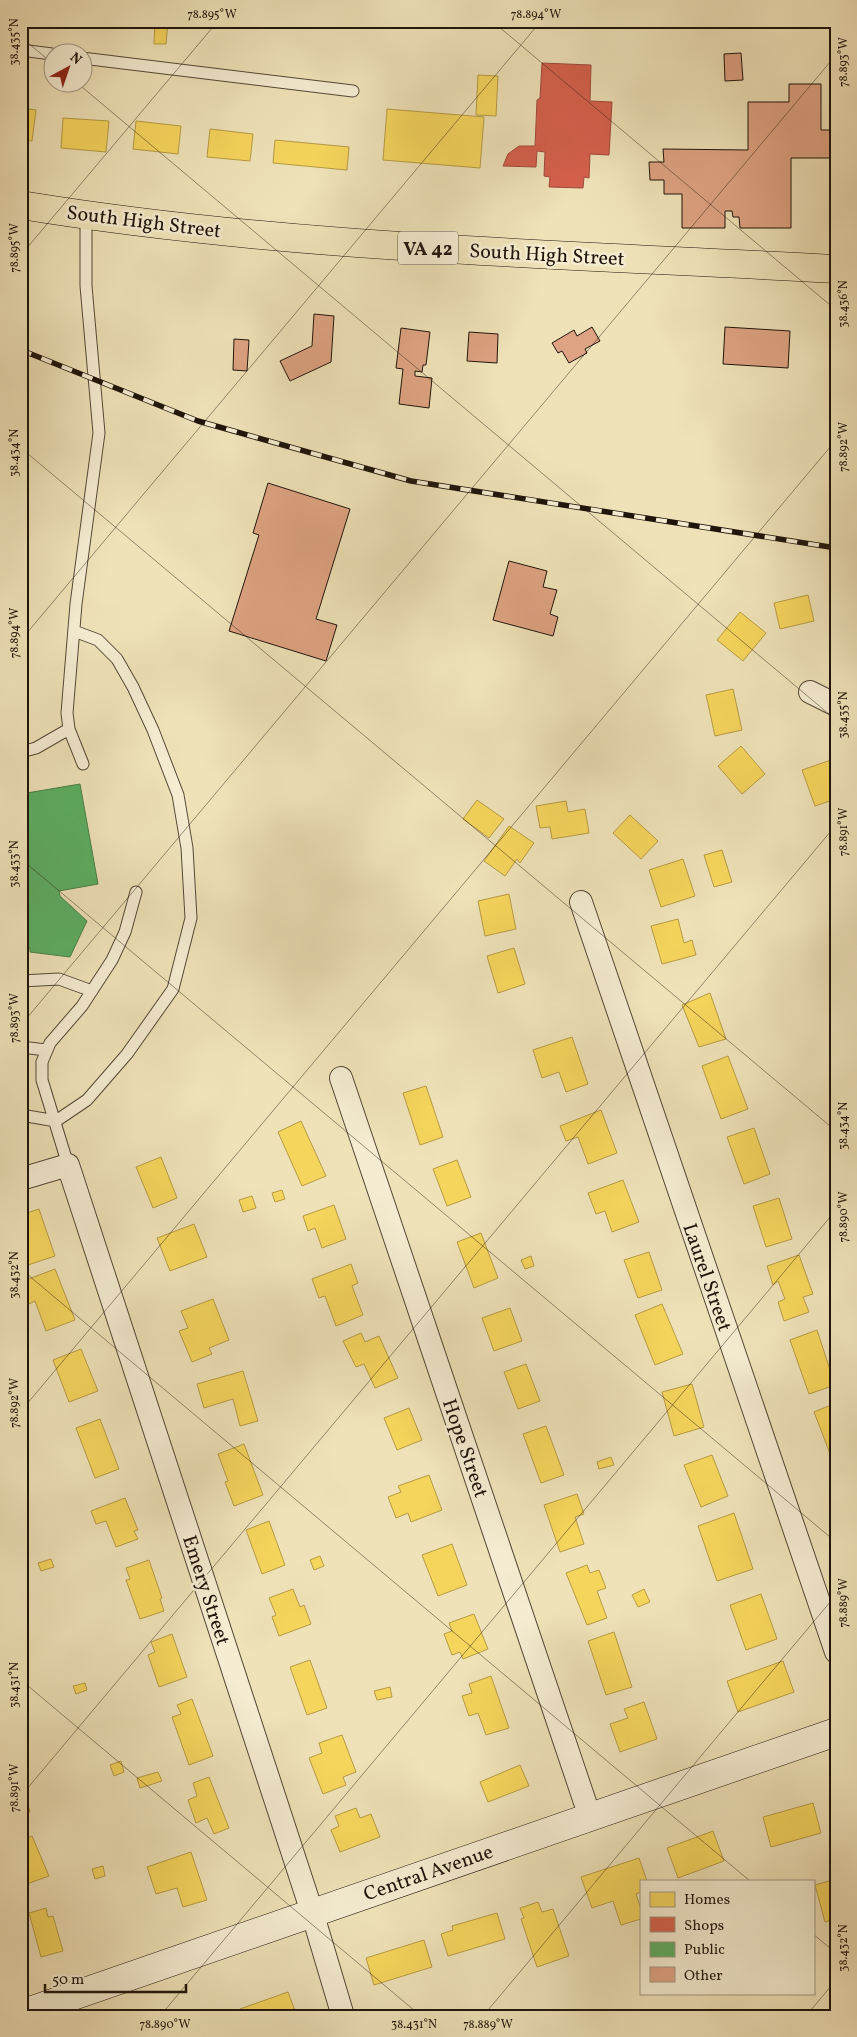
<svg xmlns="http://www.w3.org/2000/svg" width="857" height="2037" viewBox="0 0 857 2037" font-family="Vollkorn,serif">
	<rect width="100%" height="100%" fill="#efe2b8"/>
	<filter id="stains"><feTurbulence type="fractalNoise" baseFrequency=".004" numOctaves="4"/><feColorMatrix values="0 0 0 0 .2 0 0 0 0 .09 0 0 0 0 .02 0 0 0 .5 -.17"/></filter>
	<radialGradient id="worn" r=".72"><stop offset=".6" stop-color="#630" stop-opacity="0"/><stop offset="1" stop-color="#630" stop-opacity=".3"/></radialGradient>
	<path fill="#f6d55c" stroke="#b69b44" d="M155 21H168L166 44H154Z
		M478 75 498 76 496 116 476 115Z
		M21 108 36 110 32 141 21 139Z
		M387 109 484 117 480 168 383 160Z
		M63 118 109 121 106 152 61 148Z
		M136 121 181 126 178 154 133 149Z
		M210 129 253 134 250 161 207 157Z
		M275 140 349 147 347 170 273 163Z
		M808 595 814 621 780 629 774 603Z
		M740 612 766 633 743 661 717 640Z
		M733 689 742 730 715 736 706 695Z
		M741 746 765 774 742 794 718 766Z
		M831 760 836 773V799L815 806 802 770Z
		M477 800 504 819 489 838 463 819Z
		M566 801 568 812 585 809 589 833 552 839 550 827 540 828 536 806Z
		M630 815 658 841 641 859 613 833Z
		M509 826 534 843 520 863 517 859 505 876 484 861Z
		M722 850 732 882 714 887 704 855Z
		M683 859 695 896 661 907 649 870Z
		M509 894 516 929 485 936 478 901Z
		M678 919 684 943 692 940 696 955 662 964 651 926Z
		M514 948 525 984 498 993 487 956Z
		M710 993 726 1039 699 1047 682 1005Z
		M572 1037 588 1084 566 1092 559 1072 542 1078 533 1050Z
		M728 1056 748 1109 721 1119 702 1066Z
		M426 1086 443 1137 420 1145 403 1093Z
		M601 1110 617 1153 588 1164 578 1137 566 1141 560 1126Z
		M301 1121 326 1176 302 1186 278 1132Z
		M754 1128 770 1174 744 1184 727 1137Z
		M161 1157 177 1198 153 1208 136 1167Z
		M457 1160 471 1197 447 1206 433 1169Z
		M623 1180 639 1222 612 1232 605 1211 596 1214 588 1193Z
		M282 1190 285 1199 275 1202 272 1193Z
		M252 1196 256 1208 243 1212 239 1200Z
		M779 1198 792 1239 766 1247 753 1206Z
		M334 1205 346 1239 322 1248 315 1228 308 1231 303 1216Z
		M39 1209 55 1256 25 1266 21 1255V1215Z
		M194 1224 207 1257 170 1271 157 1238Z
		M481 1233 498 1278 474 1288 457 1242Z
		M649 1252 662 1290 638 1298 624 1260Z
		M799 1255 813 1294 803 1297 809 1312 784 1321 778 1302 785 1299 778 1281 773 1285 767 1266Z
		M531 1256 534 1266 525 1269 521 1260Z
		M351 1264 358 1283 352 1286 363 1315 336 1326 325 1296 319 1298 312 1279Z
		M55 1269 75 1320 46 1331 35 1301 29 1304 21 1282Z
		M213 1299 229 1340 209 1348 212 1354 192 1362 179 1331 188 1328 181 1311Z
		M662 1304 683 1354 655 1365 635 1315Z
		M510 1308 522 1341 494 1351 482 1318Z
		M817 1330 835 1385 809 1394 790 1340Z
		M361 1333 365 1342 379 1336 398 1378 375 1388 364 1364 356 1367 343 1341Z
		M81 1349 98 1391 69 1402 53 1360Z
		M526 1364 540 1401 518 1409 504 1372Z
		M243 1371 258 1421 240 1426 233 1399 204 1408 197 1384Z
		M692 1384 704 1427 674 1436 662 1392Z
		M836 1403V1464H834L814 1412Z
		M409 1408 422 1440 397 1450 384 1418Z
		M100 1419 119 1469 95 1478 76 1428Z
		M546 1426 564 1475 541 1483 523 1434Z
		M244 1444 263 1495 234 1506 225 1482 228 1481 218 1454Z
		M712 1455 728 1496 701 1507 684 1465Z
		M611 1457 614 1465 599 1469 597 1462Z
		M429 1475 442 1510 411 1522 408 1513 396 1518 388 1497 401 1492 398 1486Z
		M577 1494 584 1514 575 1517 584 1544 560 1552 544 1505Z
		M125 1498 138 1530 134 1531 138 1539 116 1547 106 1521 96 1524 91 1511Z
		M734 1513 753 1569 717 1581 698 1526Z
		M269 1521 285 1565 262 1574 246 1530Z
		M452 1544 467 1585 438 1596 422 1555Z
		M320 1556 324 1566 314 1570 310 1560Z
		M51 1559 54 1567 41 1571 38 1563Z
		M149 1560 162 1598 160 1599 164 1611 140 1619 126 1580 130 1579 126 1568Z
		M587 1565 590 1573 599 1570 606 1588 597 1591 607 1618 587 1625 566 1573Z
		M293 1589 300 1607 304 1605 311 1624 279 1636 272 1617 276 1615 269 1598Z
		M644 1589 650 1602 638 1607 632 1595Z
		M761 1594 777 1639 746 1650 730 1605Z
		M474 1614 488 1649 463 1659 460 1652 452 1655 444 1634 452 1631 449 1623Z
		M614 1632 632 1687 606 1695 588 1641Z
		M172 1634 187 1677 159 1687 148 1655 155 1652 151 1642Z
		M310 1660 327 1708 307 1715 290 1667Z
		M783 1661 794 1692 738 1712 727 1681Z
		M491 1676 509 1728 486 1735 478 1713 469 1716 462 1696 472 1693 469 1684Z
		M85 1683 87 1690 76 1694 73 1686Z
		M390 1687 392 1697 377 1700 374 1691Z
		M192 1699 213 1756 189 1765 172 1717 181 1714 177 1705Z
		M644 1702 657 1739 620 1752 610 1724 628 1718 624 1709Z
		M342 1735 356 1772 343 1777 346 1785 323 1794 309 1758 322 1753 319 1743Z
		M121 1761 124 1772 114 1776 110 1765Z
		M520 1765 529 1786 488 1802 480 1782Z
		M158 1772 162 1781 140 1788 137 1778Z
		M209 1777 229 1828 214 1834 207 1818 196 1823 188 1800 197 1796 193 1783Z
		M21 1779 30 1812 21 1814Z
		M813 1803 821 1833 771 1847 763 1817Z
		M356 1808 360 1818 371 1814 380 1837 340 1852 331 1830 339 1826 335 1816Z
		M713 1831 724 1861 678 1878 667 1848Z
		M32 1836 49 1876 21 1886V1840Z
		M191 1852 207 1900 183 1907 177 1888 156 1894 147 1867Z
		M639 1858 647 1881H641V1892L636 1894 641 1909V1919L621 1925 613 1901 592 1908 581 1877Z
		M103 1866 105 1876 95 1879 92 1869Z
		M836 1879V1919L825 1922 815 1885Z
		M538 1902 542 1912 553 1909 569 1956 537 1967 521 1919 524 1918 520 1908Z
		M46 1908 48 1917 53 1916 63 1951 41 1957 29 1913Z
		M497 1913 505 1939 448 1956 441 1934 453 1930 452 1926Z
		M424 1940 432 1967 374 1985 366 1958Z
		M288 1992 297 2016H242L240 2009Z"/>
	<path fill="#d6604d" stroke="#9f4939" d="M542 63 591 65 590 101 612 102 609 155 590 154 589 178 584 177 583 188 549 187 550 177 544 176 545 152 537 151 536 167 503 166 508 154 519 146H535L537 100 540 98Z"/>
	<path fill="#5aae61" stroke="#488047" d="M80 784 98 884 59 891 60 896 87 921 70 957 30 952V948L21 950V794Z"/>
	<path fill="#dea382" stroke="#1f140b" d="M741 53 743 80 725 81 724 54Z
		M789 84H821V130H836V171H830V158H791V228H740L739 217H733L732 211H725V228H682V194H664V180H650L649 162H664L663 149 748 150V102H789Z
		M314 314 334 316 331 362 290 381 280 361 312 346Z
		M592 327 600 341 585 349 587 353 569 363 562 351 558 353 552 343 574 330 577 336Z
		M725 327 790 331 788 368 723 364Z
		M401 328 430 332 426 365H423L422 372 415 371V376L432 378 429 408 399 404 403 369 396 368Z
		M469 332 498 334 497 363 467 361Z
		M234 339 249 340 247 371 233 370Z
		M268 483 350 509 316 619 337 625 326 661 229 631 259 535 253 533Z
		M509 561 547 571 543 587 557 590 550 614 558 617 553 636 493 620Z"/>
	<g fill="none" stroke-linecap="round" stroke-linejoin="round">
		<defs>
			<path id="lane" d="M21 50 52 54
				M82 58 353 91
				M21 752 36 748 69 729
				M83 764 69 729 67 713 76 604 99 433 86 286V215
				M21 981 59 979 92 991
				M21 1047 46 1050
				M21 1115 56 1121 87 1100 127 1054 173 989 191 918 187 848 178 795 153 730 133 687 117 659 98 640 74 631
				M68 1165 42 1080V1062L50 1043 82 1006 112 960 125 932 136 892"/>
			<path id="street" d="M810 692 836 705
				M581 902 836 1652
				M341 1078 590 1817
				M21 1179 68 1165 312 1912 343 2016"/>
			<path id="secondary" d="M21 2014 836 1732"/>
			<path id="primary" d="M21 205C290 249 564 254 836 269"/>
		</defs>
		<use href="#lane" stroke="#534836" stroke-width="13"/>
		<use href="#street" stroke="#534836" stroke-width="24"/>
		<use href="#secondary" stroke="#1f140b" stroke-width="29"/>
		<use href="#primary" stroke="#1f140b" stroke-width="29"/>
		<use href="#lane" stroke="#f5ecd1" stroke-width="11"/>
		<use href="#street" stroke="#f5ecd1" stroke-width="22"/>
		<use href="#secondary" stroke="#f5ecd1" stroke-width="28"/>
		<use href="#primary" stroke="#efe2b8" stroke-width="28"/>
		<defs>
			<path id="rail" d="M21 350 198 421 411 481 836 548"/>
		</defs>
		<use href="#rail" stroke="#1f140b" stroke-width="5.5"/>
		<use href="#rail" stroke="#f5ecd1" stroke-width="4" stroke-dasharray="11" stroke-linecap="butt"/>
	</g>
	<path fill="none" stroke="#1f140b" stroke-width="1" stroke-opacity="0.45" d="M492 21 836 310M21 37 52 63M76 82 836 720M21 255 218 21M21 448 836 1131M21 640 541 21M21 859 836 1542M21 1025 836 55M21 1269 750 1881M21 1411 836 440M21 1680 421 2016M21 1796 836 825M813 1934 836 1953M160 2016 836 1210M483 2016 836 1595M806 2016 836 1980"/>
	<g text-anchor="middle" stroke-width="5" stroke-linejoin="round" paint-order="stroke">
		<rect fill="#f5ecd1" stroke="#5f5546" stroke-width="1" x="398" y="231.5" width="60" height="33" rx="4"/>
		<g font-size="19" font-weight="bold" fill="#1f140b">
			<text x="428" y="255">VA 42</text>
		</g>
		<g font-size="20" fill="#1f140b" stroke="#f5ecd1">
			<text transform="translate(144 221) rotate(7)" y="7">South High Street</text>
			<text transform="translate(547 254) rotate(3)" y="7">South High Street</text>
			<text transform="translate(708 1277) rotate(71)" y="7">Laurel Street</text>
			<text transform="translate(466 1448) rotate(71)" y="7">Hope Street</text>
			<text transform="translate(207 1590) rotate(72)" y="7">Emery Street</text>
			<text transform="translate(428 1872) rotate(-19)" y="7">Central Avenue</text>
		</g>
	</g>
	<rect width="857" height="2037" fill="none" stroke="#efe2b8" stroke-width="55"/>
	<rect x="640" y="1880" width="175" height="115" fill="#f5ecd1" stroke="#9f9682"/>
	<rect x="650" y="1892" width="25" height="15" fill="#f6d55c" stroke="#9f9682"/>
	<text x="684" y="1904" font-size="15" fill="#1f140b">Homes</text>
	<rect x="650" y="1917" width="25" height="15" fill="#d6604d" stroke="#9f9682"/>
	<text x="684" y="1930" font-size="15" fill="#1f140b">Shops</text>
	<rect x="650" y="1942" width="25" height="15" fill="#5aae61" stroke="#9f9682"/>
	<text x="684" y="1954" font-size="15" fill="#1f140b">Public</text>
	<rect x="650" y="1967" width="25" height="15" fill="#dea382" stroke="#9f9682"/>
	<text x="684" y="1980" font-size="15" fill="#1f140b">Other</text>
	<g transform="translate(68 68) rotate(40)"><circle r="24" fill="#f5ecd1" stroke="#9f9682"/>
	<path d="M0-4L9 19L0 12L-9 19Z" fill="#8f2418"/>
	<text y="-8" font-size="14" font-weight="bold" text-anchor="middle" fill="#1f140b">N</text>
	</g>
	<path d="M45 1984v8h141v-8" fill="none" stroke="#1f140b" stroke-width="2.5"/>
	<text x="52" y="1984" font-size="15" fill="#1f140b" stroke="#f5ecd1" stroke-width="4" paint-order="stroke">50 m</text>
	<rect x="28" y="28" width="802" height="1982" fill="none" stroke="#1f140b" stroke-width="2"/>
	<g font-size="12" text-anchor="middle" fill="#1f140b">
		<text x="212" y="18">78.895°W</text>
		<text x="536" y="18">78.894°W</text>
		<text transform="translate(14 42) rotate(-90)" y="4">38.435°N</text>
		<text transform="translate(843 62) rotate(-90)" y="4">78.893°W</text>
		<text transform="translate(14 248) rotate(-90)" y="4">78.895°W</text>
		<text transform="translate(843 304) rotate(-90)" y="4">38.436°N</text>
		<text transform="translate(843 447) rotate(-90)" y="4">78.892°W</text>
		<text transform="translate(14 453) rotate(-90)" y="4">38.434°N</text>
		<text transform="translate(14 633) rotate(-90)" y="4">78.894°W</text>
		<text transform="translate(843 715) rotate(-90)" y="4">38.435°N</text>
		<text transform="translate(843 832) rotate(-90)" y="4">78.891°W</text>
		<text transform="translate(14 864) rotate(-90)" y="4">38.433°N</text>
		<text transform="translate(14 1018) rotate(-90)" y="4">78.893°W</text>
		<text transform="translate(843 1126) rotate(-90)" y="4">38.434°N</text>
		<text transform="translate(843 1217) rotate(-90)" y="4">78.890°W</text>
		<text transform="translate(14 1275) rotate(-90)" y="4">38.432°N</text>
		<text transform="translate(14 1403) rotate(-90)" y="4">78.892°W</text>
		<text transform="translate(843 1603) rotate(-90)" y="4">78.889°W</text>
		<text transform="translate(14 1685) rotate(-90)" y="4">38.431°N</text>
		<text transform="translate(14 1788) rotate(-90)" y="4">78.891°W</text>
		<text transform="translate(843 1948) rotate(-90)" y="4">38.432°N</text>
		<text x="165" y="2028">78.890°W</text>
		<text x="414" y="2028">38.431°N</text>
		<text x="488" y="2028">78.889°W</text>
	</g>
	<rect width="100%" height="100%" filter="url(#stains)"/>
	<rect width="100%" height="100%" fill="url(#worn)"/>
</svg>
